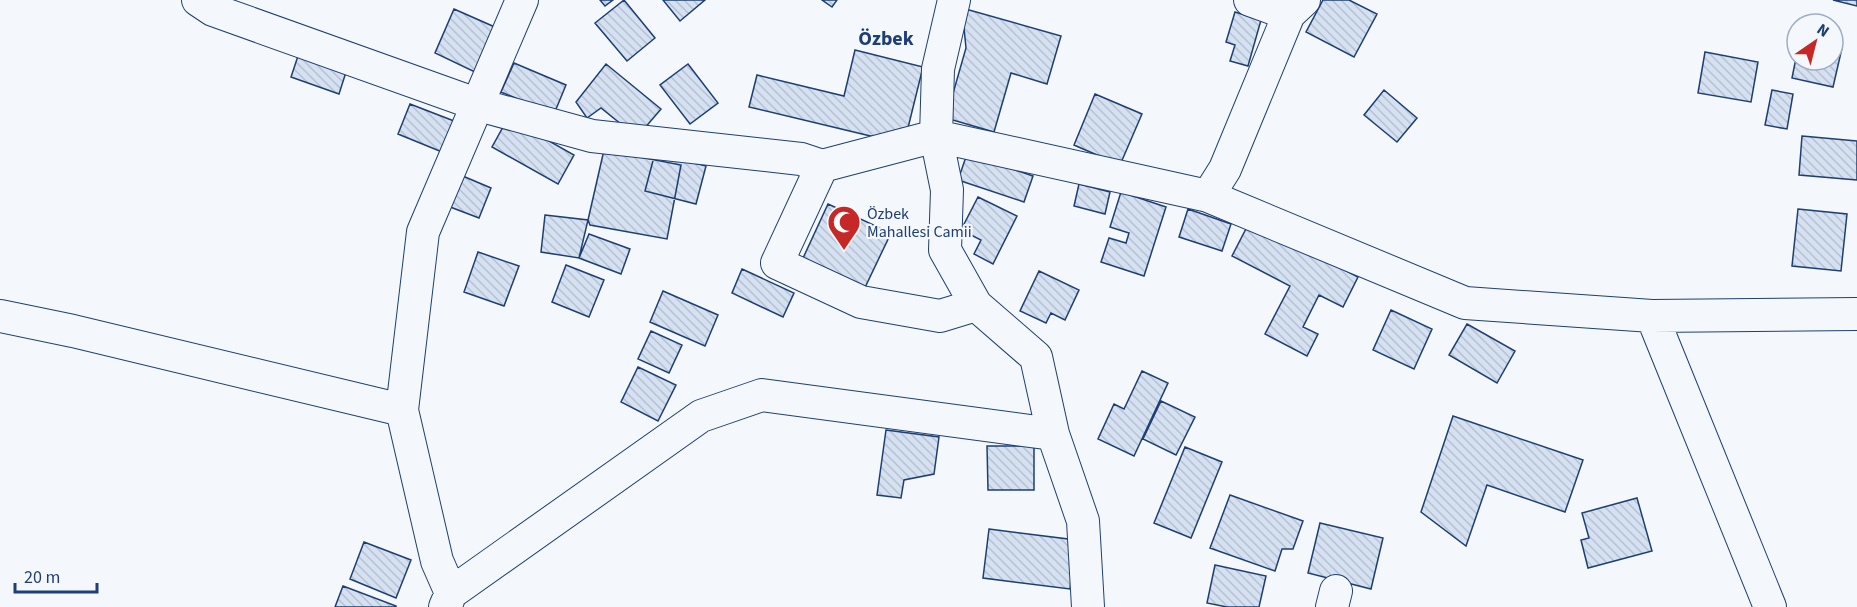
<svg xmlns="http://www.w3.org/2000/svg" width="1857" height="607" viewBox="0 0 1857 607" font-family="'Source Sans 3',sans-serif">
	<defs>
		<pattern id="building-back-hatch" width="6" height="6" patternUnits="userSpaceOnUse" patternTransform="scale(1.5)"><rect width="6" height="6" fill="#d5e0f0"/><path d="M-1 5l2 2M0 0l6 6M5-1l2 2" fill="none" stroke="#b6c1d1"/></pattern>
	</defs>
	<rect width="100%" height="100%" fill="#f4f7fb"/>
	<path fill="url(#building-back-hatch)" stroke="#1d3f73" stroke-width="1.5" d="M600 0H613L605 6Z
		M624 0 655 38 627 61 595 23Z
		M663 0H705L680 21Z
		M822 0H837L832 7Z
		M1323 0H1349L1377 14 1354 57 1306 32Z
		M1833 0H1857V6Z
		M962 8 1061 36 1047 84 1011 73 994 132 946 118 966 48Z
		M454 9 497 28 477 73 435 53Z
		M1235 12 1261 20 1248 66 1230 61 1235 45 1226 42Z
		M1833 46 1842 48 1833 87 1792 78 1797 53V60H1833Z
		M855 50 923 67 904 144 749 107 757 75 844 96Z
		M1705 52 1758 62 1751 102 1698 93Z
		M299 53 347 69 339 94 291 77Z
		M514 63 566 85 554 114 501 92Z
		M606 64 661 109 637 137 601 108 587 118 576 102Z
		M688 64 718 103 690 124 660 85Z
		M1384 90 1417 118 1397 142 1364 115Z
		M1772 90 1793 94 1787 129 1765 125Z
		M1095 94 1142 114 1120 165 1074 145Z
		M410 104 454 121 442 152 398 134Z
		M508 118 574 155 558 184 492 147Z
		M1802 136 1857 141V180L1799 175Z
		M604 150 681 165 667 239 590 225 588 220Z
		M655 153 706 166 696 204 645 191Z
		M967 154 1033 176 1024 202 958 180Z
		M458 174 491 188 479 218 445 205Z
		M1079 184 1110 192 1105 214 1074 206Z
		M1121 192 1166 207 1144 276 1101 262 1109 238 1126 243 1129 233 1110 227Z
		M978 197 1017 216 993 264 974 254 981 240 961 230Z
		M828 204 891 233 860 298 798 269Z
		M1188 209 1231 224 1222 251 1179 237Z
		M1798 209 1847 214 1841 271 1792 266Z
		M545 215 588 220 579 258 541 252Z
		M1250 221 1358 277 1343 307 1319 295 1303 327 1318 334 1307 356 1265 334 1290 286 1232 256Z
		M589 234 630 249 621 274 579 258Z
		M478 252 519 266 504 306 464 292Z
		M566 265 604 280 589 317 552 302Z
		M742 269 794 293 783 317 732 293Z
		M1039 271 1079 290 1065 320 1051 313 1046 323 1020 311Z
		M663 291 718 315 705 346 650 322Z
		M1391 310 1432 329 1414 369 1373 350Z
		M1467 324 1515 351 1497 383 1449 355Z
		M651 331 682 345 669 373 638 359Z
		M638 367 676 385 658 421 621 402Z
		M1142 371 1168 383 1134 456 1098 439 1114 404 1124 409Z
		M1161 401 1195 417 1176 455 1143 439Z
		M1453 416 1583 460 1565 512 1487 485 1466 546 1421 512Z
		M886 430 939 437 934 474 904 480 901 498 877 495Z
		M987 446H1034V490H988Z
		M1185 447 1222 462 1191 538 1154 523Z
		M1230 495 1303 521 1293 549H1282L1275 571 1210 548Z
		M1637 498 1652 551 1588 568 1581 540 1589 538 1582 513Z
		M1320 523 1383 538 1371 589 1308 573Z
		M989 529 1076 540 1070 589 983 578Z
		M364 542 411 560 396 598 350 579Z
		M1215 565 1266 576 1259 607H1227L1207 603Z
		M343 586 396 606V607H335Z"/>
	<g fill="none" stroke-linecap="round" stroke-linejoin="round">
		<defs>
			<path id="minor" d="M198 0 213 10 479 105 592 136 801 159 822 166 936 136 1208 196 1465 303 1652 316 1857 314
				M954 0 938 69 936 136 947 190 945 250 976 305 1036 357 1053 434 1083 521 1088 607
				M1250 0 1289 14
				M822 166 777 263 861 302 940 316 976 305
				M1208 196 1225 169 1289 14 1304 0
				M0 316 73 331 402 410
				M1652 316 1770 607
				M451 593 437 561 402 410 423 232 522 0
				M445 607 451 593 701 416 762 395 1053 434
				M1332 607 1336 591"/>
		</defs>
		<use href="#minor" stroke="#1d3f73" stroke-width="34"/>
		<use href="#minor" stroke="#f4f7fb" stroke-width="32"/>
	</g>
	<defs>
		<symbol id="mosque-pin" viewBox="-11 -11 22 30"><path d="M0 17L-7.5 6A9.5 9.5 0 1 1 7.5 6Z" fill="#c62828" stroke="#f4f7fb"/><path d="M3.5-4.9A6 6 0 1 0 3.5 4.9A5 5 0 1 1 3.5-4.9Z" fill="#fff"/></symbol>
	</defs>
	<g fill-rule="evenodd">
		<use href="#mosque-pin" x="825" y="203" width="38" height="52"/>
	</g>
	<g text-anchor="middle" stroke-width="4.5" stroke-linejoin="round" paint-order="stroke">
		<g font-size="16" fill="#1d3f73" stroke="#f4f7fb" text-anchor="start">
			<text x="867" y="219">Özbek<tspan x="867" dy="18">Mahallesi Camii</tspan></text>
		</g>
		<g font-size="20" font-weight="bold" fill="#1d3f73" stroke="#f4f7fb">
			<text x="886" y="45">Özbek</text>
		</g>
	</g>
	<g transform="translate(1815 42) rotate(35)"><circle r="28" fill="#f4f7fb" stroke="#9eadc5" stroke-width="1.5"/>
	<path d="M0-4.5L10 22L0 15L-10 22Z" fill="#c62828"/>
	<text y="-9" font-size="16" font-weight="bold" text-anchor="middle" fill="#1d3f73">N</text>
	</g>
	<path d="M15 583v9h82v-9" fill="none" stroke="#1d3f73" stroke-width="3"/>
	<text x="24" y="583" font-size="18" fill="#1d3f73" stroke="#f4f7fb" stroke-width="4.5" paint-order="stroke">20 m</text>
</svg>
